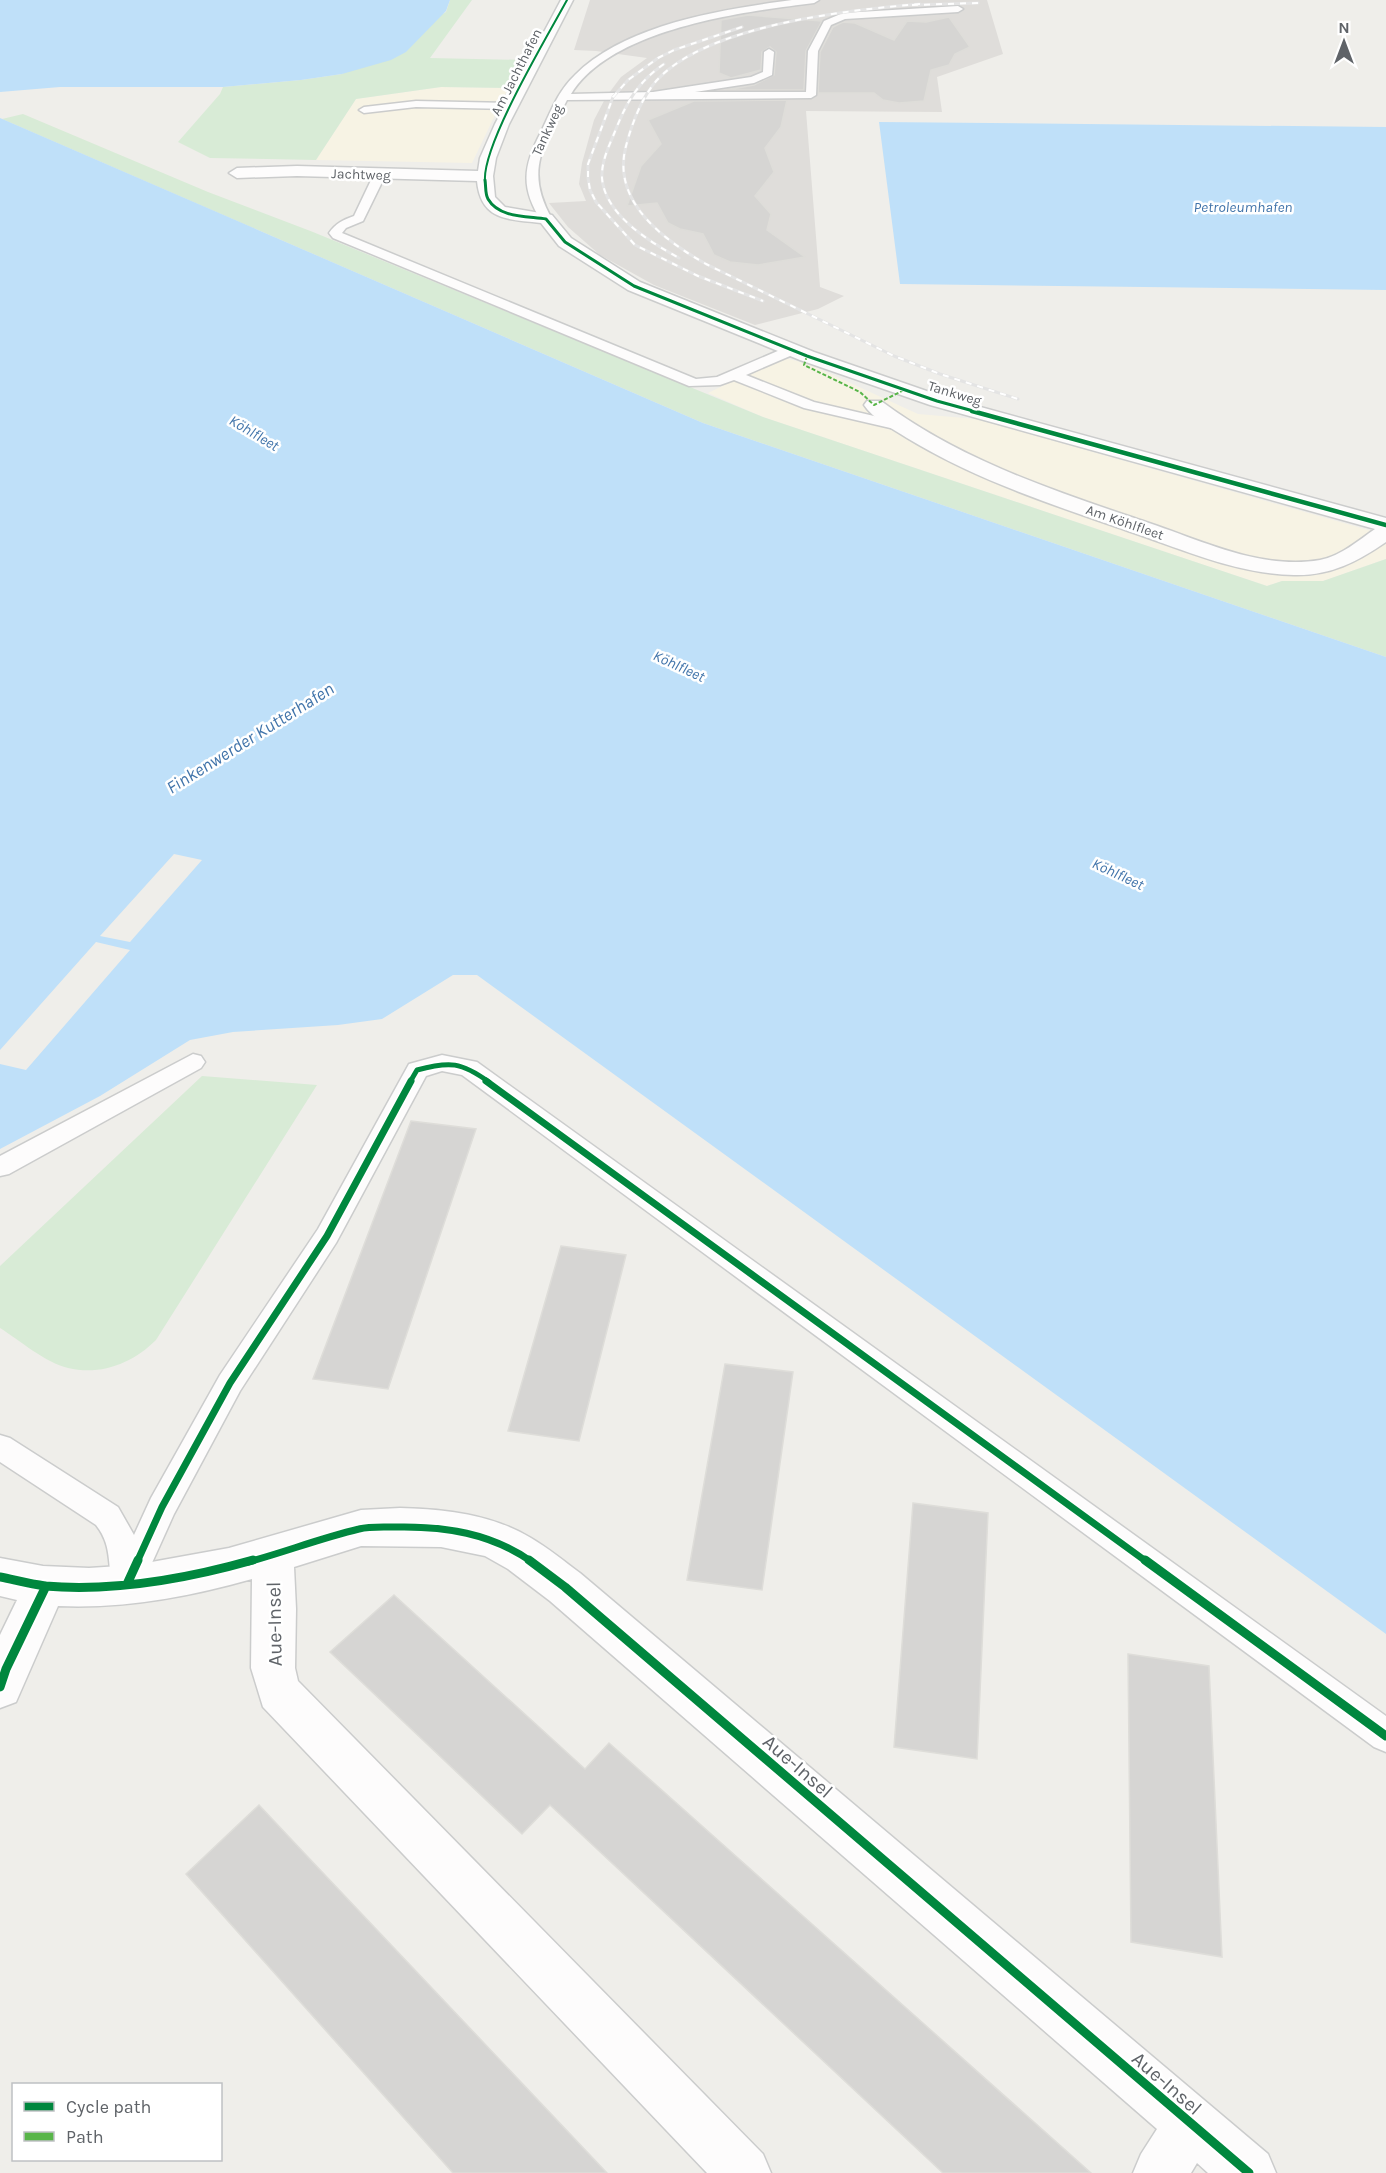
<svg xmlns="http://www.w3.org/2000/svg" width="1386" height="2173" viewBox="0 0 1386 2173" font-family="Karla,sans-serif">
	<rect width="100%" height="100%" fill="#efeeea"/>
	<path fill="#f7f3e4" d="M441 87 508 88 472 163 316 160 356 99Z
		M782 357 811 365 918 414 976 419 1386 535V559L1323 581H1282L1267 586 763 417 708 393Z"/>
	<path fill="#dfddda" d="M590 0H987L1003 54 937 77 942 112 806 111 820 287 844 296 818 309 755 325 654 285 600 255 568 227 549 203 586 201 579 184 582 163 594 120 606 97 621 77 647 58 596 51 574 50Z"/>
	<path fill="#d8ebd6" d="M450 0H472L430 58 527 60 508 88 441 87 356 99 316 160 210 158 178 142 220 94 223 87 301 80 342 74 446 12Z
		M23 114 208 192 313 232 763 417 1267 586 1282 581H1323L1386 559V657L703 423 2 119Z
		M202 1076 317 1085 156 1340C133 1363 101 1376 68 1368 46 1363 19 1340 0 1328V1266Z"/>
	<path fill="#bfe0f9" d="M0 0H450L446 11 406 52 391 60 342 74 301 80 223 87H60L0 92Z
		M0 118 703 423 1386 657V1634L477 975H453L382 1019 338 1025 233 1032 190 1040 100 1096 0 1149Z
		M879 122 1386 127V290L900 284Z"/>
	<path fill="#efeeea" d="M174 854 202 860 130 942 100 936Z
		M96 942 130 950 26 1070 0 1064V1050Z"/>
	<path fill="#d6d5d3" stroke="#deddd9" stroke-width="1.5" d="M748 15 822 21 806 51 804 90H727L754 85 774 75 776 52 770 47 762 52 761 70 731 78 719 73 721 20Z
		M949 17 970 47 955 54 949 65 931 70 924 101 899 103 883 100 874 93H818L820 52 833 27 843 22 855 23 894 40 907 21 926 22Z
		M787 100 781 127 765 148 774 172 755 196 771 214 767 230 805 257 758 265 730 262 714 255 703 234 680 229 668 223 657 203 627 206 641 166 661 144 648 120 694 101Z
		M411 1121 476 1129 388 1389 313 1379Z
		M561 1246 626 1255 579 1441 508 1431Z
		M725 1364 793 1372 762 1590 687 1580Z
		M913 1503 988 1513 977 1759 894 1747Z
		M394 1595 585 1769 609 1743 1091 2173H943L550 1805 522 1834 330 1652Z
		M1128 1654 1209 1666 1222 1957 1131 1942Z
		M259 1805 307 1856 607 2173H453L186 1874Z"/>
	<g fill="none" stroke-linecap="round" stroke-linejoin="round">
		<defs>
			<path id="service" d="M792 0H819L814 3C743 12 612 28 571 94L653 92 751 77 763 72 764 52 769 49 774 52 772 75 754 83 695 92H806L808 51 824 21 843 13 958 6 963 9 958 12 845 19 831 25 818 51 816 95 811 98 567 100C544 145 524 170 552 219L550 222H542C520 188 523 166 541 132 551 111 558 91 575 75 625 24 724 9 792 0Z
				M416 101 512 103 517 106 512 109 416 107 364 113 359 110 364 107Z
				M380 171 386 174 363 221 346 228 342 233 696 379 717 377 787 347H797L799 350 797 353 746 375 814 402 904 423 906 426 899 430 804 408 734 380 720 385 689 386 333 238 329 233C336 223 343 220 354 216L374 174Z
				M193 1054 201 1056 205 1062 201 1068 9 1174 0 1176V1156Z
				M442 1055 477 1062 1386 1716V1752L1374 1747 462 1075 442 1071 426 1076 336 1243 240 1391 174 1514 138 1594 127 1598 116 1594C105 1570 115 1549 96 1525L0 1462V1435L10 1438 118 1507 134 1535 151 1498 220 1375 318 1229 409 1064Z"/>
			<path id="minor" d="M561 0H573L509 124 496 158 493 176 495 197 505 207 552 215 571 238 640 282 814 352 944 397 1386 518V542C1357 562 1330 576 1294 575 1236 574 1182 549 1128 531 1053 505 976 480 907 438 893 429 873 419 864 405L867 401H881C961 461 1055 491 1149 523 1203 541 1261 570 1320 560 1341 556 1359 540 1375 529L930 405 800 360 628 290 559 246 541 223C508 219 481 221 477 181L297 176 237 178 229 173 237 168 297 166 478 171 480 158 495 124Z
				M400 1508C445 1509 491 1514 531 1538 548 1548 564 1561 580 1573L1268 2154 1276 2173H1208L1197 2163 1191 2173H1133L1141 2154 1157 2129 550 1601 508 1569 485 1556 441 1547 361 1546 294 1567 296 1609 295 1668 298 1681 763 2154 771 2173H707L263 1707 251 1668 252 1579C189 1597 124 1609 58 1606L16 1702 0 1708V1635L17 1600 0 1596V1558L43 1566 89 1568 135 1565 229 1548 361 1510Z"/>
		</defs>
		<use href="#service" stroke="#cbcccc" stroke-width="3"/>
		<use href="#minor" stroke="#cbcccc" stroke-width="3"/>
		<use href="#service" fill="#fdfcfc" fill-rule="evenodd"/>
		<use href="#minor" fill="#fdfcfc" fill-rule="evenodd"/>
		<defs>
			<path id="rail" d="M920 4C848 10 708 25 657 80 642 97 632 123 626 146 611 202 664 240 706 264L894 356 940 374 1018 399
				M912 5 978 3
				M742 27 674 50 658 58 628 80 613 97 588 164V178L590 190 596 202 635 245 698 276 763 301
				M664 64C639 81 627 101 616 129 610 144 601 161 602 178 605 215 650 242 679 258"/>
		</defs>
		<use href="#rail" stroke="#e4e4e4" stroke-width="3"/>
		<use href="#rail" stroke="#fff" stroke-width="2" stroke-dasharray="6" stroke-linecap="butt"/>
		<path stroke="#58b549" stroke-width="2" stroke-dasharray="4 2" stroke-linecap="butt" d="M807 356 804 365 860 392 874 405 904 390"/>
		<defs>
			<path id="cycleway-far5" d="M485 181C482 145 547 37 567 0"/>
			<path id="cycleway-far4" d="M485 180C486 186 485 194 488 199 499 218 527 216 546 219L565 242 634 286 807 356 937 401 977 412"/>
			<path id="cycleway-far3" d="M972 411 1386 525"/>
			<path id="cycleway-far2" d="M410 1082 417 1070C450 1061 461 1062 489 1082"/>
			<path id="cycleway-far1" d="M486 1081 1147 1562
				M137 1562 162 1507 230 1383 327 1236 411 1081
				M248 1562C285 1552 321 1538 359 1529 370 1526 384 1527 396 1527 444 1526 491 1533 532 1562"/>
			<path id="cycleway" d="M529 1560 565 1587 1249 2173
				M1145 1560 1386 1736
				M0 1577C15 1580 30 1584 45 1586 115 1592 186 1579 253 1560
				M127 1584 138 1560
				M0 1687 6 1669 46 1586"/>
		</defs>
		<use href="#cycleway-far5" stroke="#fff" stroke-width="4"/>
		<use href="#cycleway-far4" stroke="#fff" stroke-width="5"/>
		<use href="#cycleway-far3" stroke="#fff" stroke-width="7"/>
		<use href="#cycleway-far2" stroke="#fff" stroke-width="8"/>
		<use href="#cycleway-far1" stroke="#fff" stroke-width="10"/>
		<use href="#cycleway" stroke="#fff" stroke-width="13"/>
		<use href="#cycleway-far5" stroke="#00873e" stroke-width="2"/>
		<use href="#cycleway-far4" stroke="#00873e" stroke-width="3"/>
		<use href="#cycleway-far3" stroke="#00873e" stroke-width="4.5"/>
		<use href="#cycleway-far2" stroke="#00873e" stroke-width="5"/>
		<use href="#cycleway-far1" stroke="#00873e" stroke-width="7"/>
		<use href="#cycleway" stroke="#00873e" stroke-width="9"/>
	</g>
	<g text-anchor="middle" stroke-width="5" stroke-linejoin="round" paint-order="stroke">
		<g font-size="14" fill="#5f6368" stroke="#fff">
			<text transform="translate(516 72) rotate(-63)" y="5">Am Jachthafen</text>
			<text transform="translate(547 130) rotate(-65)" y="5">Tankweg</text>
			<text transform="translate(361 174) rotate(2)" y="5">Jachtweg</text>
			<text transform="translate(955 393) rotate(17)" y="5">Tankweg</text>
			<text transform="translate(1125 522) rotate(19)" y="5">Am Köhlfleet</text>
		</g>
		<g font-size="15" font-style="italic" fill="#4174aa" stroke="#fff">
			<text x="1243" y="212">Petroleumhafen</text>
			<text transform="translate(254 433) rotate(31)" y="5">Köhlfleet</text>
			<text transform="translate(679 666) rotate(25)" y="5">Köhlfleet</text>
			<text transform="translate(1118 874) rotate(25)" y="5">Köhlfleet</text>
		</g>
		<g font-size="18" font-style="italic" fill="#4174aa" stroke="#fff">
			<text transform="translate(250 738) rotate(-32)" y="6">Finkenwerder Kutterhafen</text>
		</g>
		<g font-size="20" fill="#5f6368" stroke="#fff">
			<text transform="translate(274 1624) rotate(-91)" y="7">Aue-Insel</text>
			<text transform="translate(798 1766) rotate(41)" y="7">Aue-Insel</text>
			<text transform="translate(1167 2083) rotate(41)" y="7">Aue-Insel</text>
		</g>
	</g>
	<rect x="12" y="2083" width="210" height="78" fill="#ffffff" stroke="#bfc1c3" stroke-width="1.5"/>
	<rect x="24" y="2102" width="30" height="9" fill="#00873e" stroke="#bfc1c3" stroke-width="1.5"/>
	<text x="66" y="2113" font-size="18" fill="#5f6368">Cycle path</text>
	<rect x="24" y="2132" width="30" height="9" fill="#58b549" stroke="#bfc1c3" stroke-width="1.5"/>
	<text x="66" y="2143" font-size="18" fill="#5f6368">Path</text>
	<g transform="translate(1344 42)" stroke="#ffffff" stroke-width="4.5" paint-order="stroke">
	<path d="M0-4.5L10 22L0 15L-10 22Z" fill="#5f6368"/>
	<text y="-9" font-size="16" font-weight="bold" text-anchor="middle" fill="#5f6368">N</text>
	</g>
</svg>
